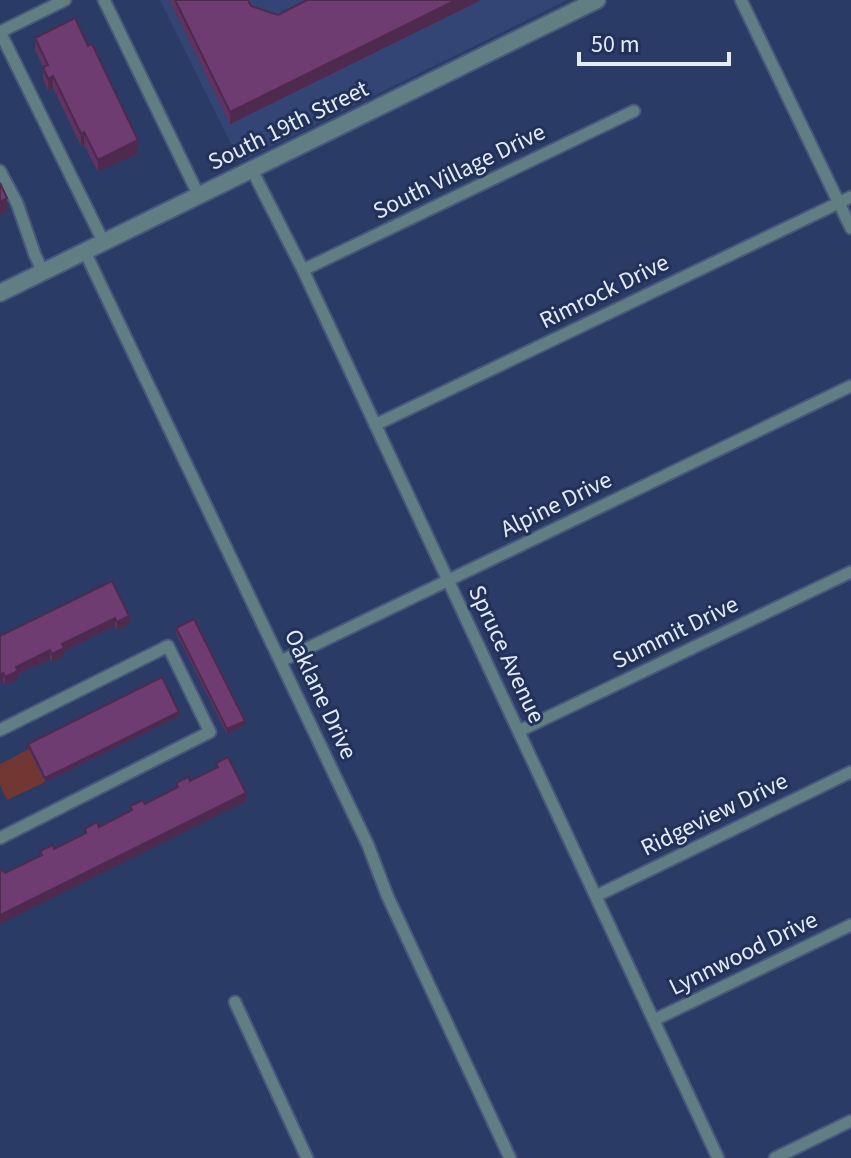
<svg xmlns="http://www.w3.org/2000/svg" width="851" height="1158" viewBox="0 0 851 1158" font-family="'Source Sans 3',sans-serif">
	<rect width="100%" height="100%" fill="#2a3c65"/>
	<path fill="#324574" d="M160 0H567L240 162Z"/>
	<path fill="#723733" d="M29 749 45 782 7 800 0 785V764Z"/>
	<g fill="none" stroke-linecap="round" stroke-linejoin="round">
		<defs>
			<path id="lane" d="M65 0 0 32 104 243
				M104 0 199 196
				M741 0 851 228
				M252 170 303 270 718 1158
				M0 171 17 203 35 255 43 272
				M85 252 368 845 387 895 510 1158
				M303 270 634 111
				M375 425 851 197
				M281 661 851 386
				M0 730 168 646 210 732 0 838
				M519 731 851 572
				M596 896 851 772
				M235 1002 307 1158
				M654 1020 851 925
				M775 1158 851 1121"/>
			<path id="street" d="M0 293 597 0"/>
		</defs>
		<use href="#lane" stroke="#48587d" stroke-width="15"/>
		<use href="#street" stroke="#48587d" stroke-width="20"/>
		<use href="#lane" stroke="#617e82" stroke-width="11"/>
		<use href="#street" stroke="#617e82" stroke-width="16"/>
	</g>
	<path fill="#5f3460" d="M169 0H248L251 6 278 15 307 0H481L230 124Z
		M35 38 138 153 98 172 84 145 81 146 53 88 48 91 43 79V67L35 50Z
		M112 581 129 624 117 630 115 626 64 651V656L52 662 50 659 18 674V679L5 685 3 681 0 683V636Z
		M176 628 245 725 227 734 176 633Z
		M179 716 45 782 28 748V744Z"/>
	<path fill="#4d2a4e" d="M456 0H481L230 124V112Z
		M53 76V88L48 91V79Z
		M84 132V145L81 146V134Z
		M138 140V153L98 172V160Z
		M7 198V211L0 214V202Z
		M129 616V624L117 630V622Z
		M115 618V626L64 651V656L52 662V654L62 644Z
		M50 650V659L18 674V679L5 685V677L16 667Z
		M3 673V681L0 683V675Z
		M179 712V716L45 782V778Z
		M245 721V725L227 734V729Z
		M246 793V801L0 924V915Z"/>
	<path fill="#6e3c70" stroke="#4d2a4e" stroke-width="2" d="M175 0H248L251 6 278 15 307 0H456L230 112Z
		M75 18 88 46 92 44 138 140 98 160 84 132 81 134 53 76 48 79 43 67 48 65 35 38Z
		M0 183 7 198 0 202Z
		M112 581 129 616 117 622 115 618 62 644 64 648 52 654 50 650 16 667 18 671 5 677 3 673 0 675V636Z
		M194 619 245 721 227 729 176 628Z
		M162 677 179 712 45 778 28 744Z
		M228 757 246 793 0 915V871L3 870 5 873 42 855 40 851 53 845 54 849 86 833 85 829 97 822 99 827 132 810 130 806 143 800 145 804 178 787 176 783 188 777 190 781 218 767 216 763Z"/>
	<g text-anchor="middle" stroke-width="6" stroke-linejoin="round" paint-order="stroke">
		<g font-size="24" fill="#e4ebfb" stroke="#21315a">
			<text transform="translate(288 125) rotate(-26)" y="8">South 19th Street</text>
			<text transform="translate(459 171) rotate(-26)" y="8">South Village Drive</text>
			<text transform="translate(604 291) rotate(-26)" y="8">Rimrock Drive</text>
			<text transform="translate(556 504) rotate(-26)" y="8">Alpine Drive</text>
			<text transform="translate(675 632) rotate(-26)" y="8">Summit Drive</text>
			<text transform="translate(507 654) rotate(65)" y="8">Spruce Avenue</text>
			<text transform="translate(321 694) rotate(65)" y="8">Oaklane Drive</text>
			<text transform="translate(714 814) rotate(-26)" y="8">Ridgeview Drive</text>
			<text transform="translate(743 953) rotate(-26)" y="8">Lynnwood Drive</text>
		</g>
	</g>
	<path d="M579 52v12h150v-12" fill="none" stroke="#e4ebfb" stroke-width="4"/>
	<text x="591" y="52" font-size="24" fill="#e4ebfb" stroke="#21315a" stroke-width="6" paint-order="stroke">50 m</text>
</svg>
